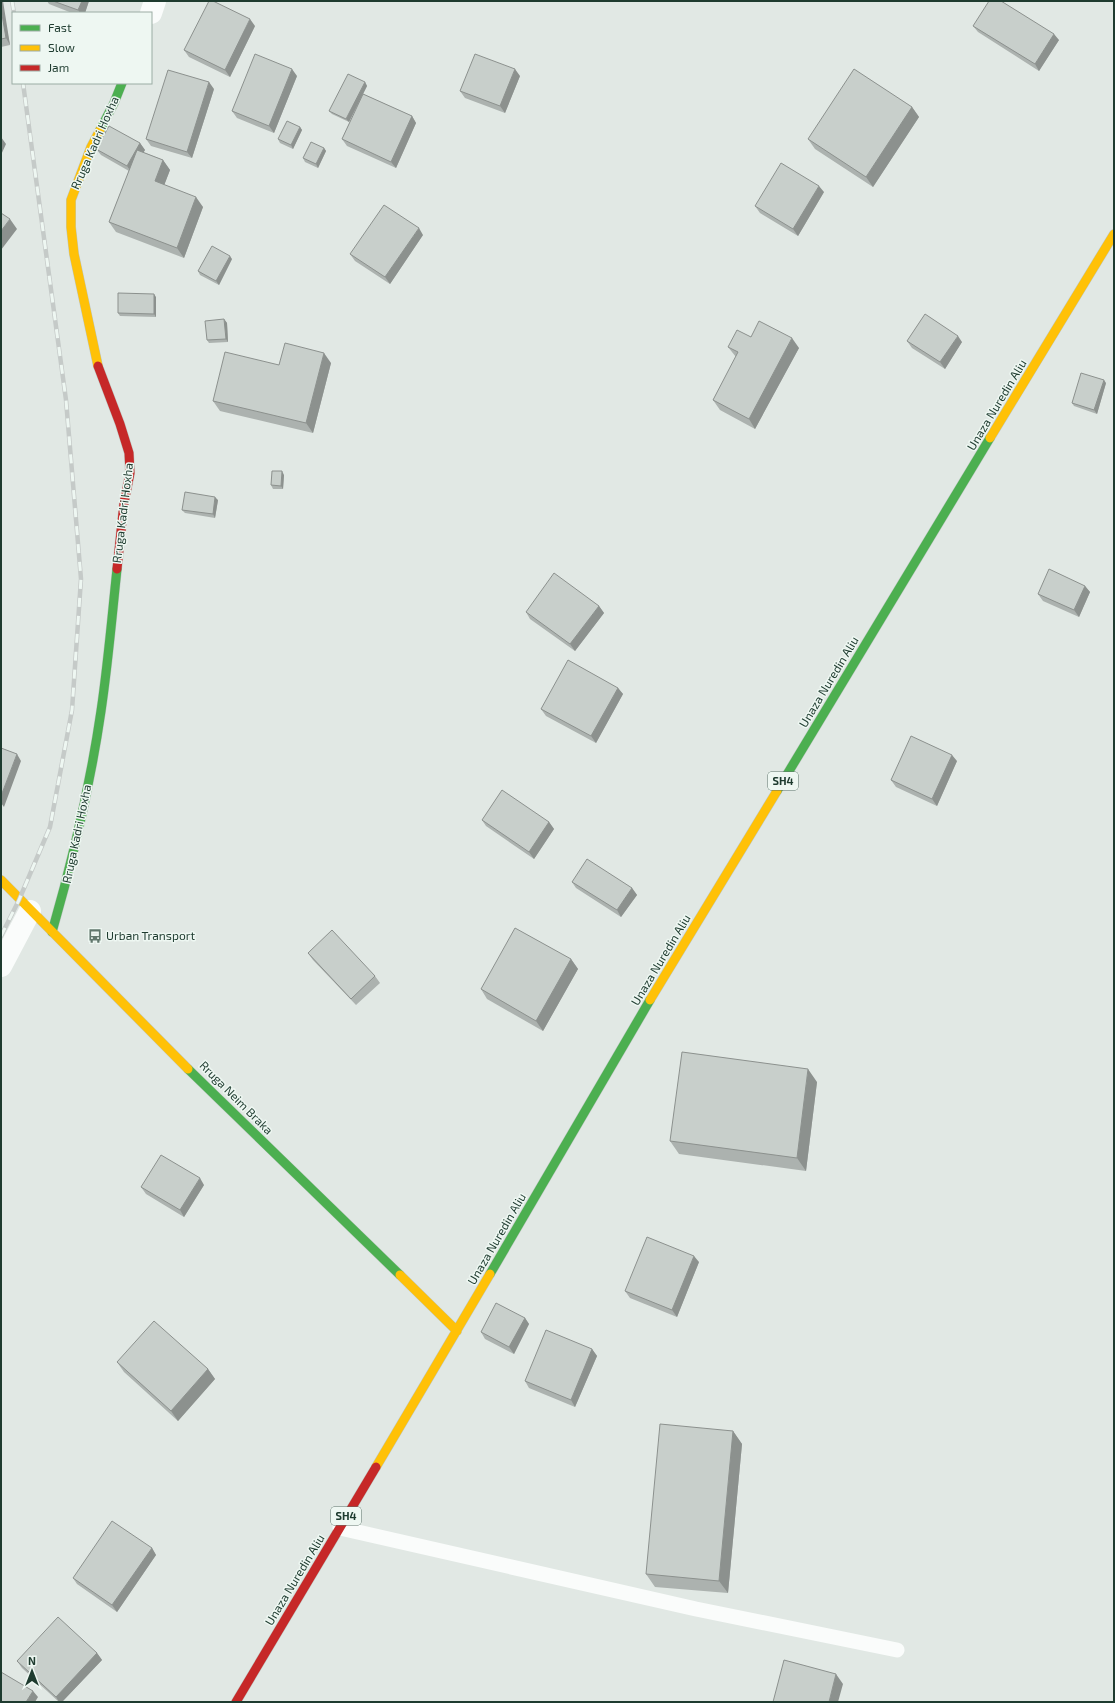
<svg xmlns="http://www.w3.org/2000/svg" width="1115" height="1703" viewBox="0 0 1115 1703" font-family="'Exo 2',sans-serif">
	<rect width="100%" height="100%" fill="#e1e8e4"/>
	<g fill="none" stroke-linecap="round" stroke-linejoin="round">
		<defs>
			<path id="fast" d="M100 130 114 103 122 83
				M777 791 990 438
				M52 932C73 859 90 786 101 711 108 664 112 616 117 569
				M188 1069 400 1275
				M490 1274 650 1000"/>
			<path id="slow" d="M98 366 74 254 71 227V200L91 147 100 130
				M990 438 1114 234
				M1 880 188 1069
				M650 1000 777 791
				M400 1275 457 1331
				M376 1467 490 1274"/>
			<path id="jam" d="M98 366 120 424 129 453 130 473 124 503 117 569
				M236 1702 376 1467"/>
		</defs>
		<use href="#fast" stroke="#bdc7c2" stroke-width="10"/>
		<use href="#slow" stroke="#bdc7c2" stroke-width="10"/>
		<use href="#jam" stroke="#bdc7c2" stroke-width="10"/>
		<path stroke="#fafcfb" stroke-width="15" d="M340 1528 696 1609 897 1650"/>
		<path stroke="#fafcfb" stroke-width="22" d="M151 13 155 1
			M1 966 30 911"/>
		<use href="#fast" stroke="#4caf50" stroke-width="9"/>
		<use href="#slow" stroke="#ffc107" stroke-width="9"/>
		<use href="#jam" stroke="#c62828" stroke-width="9"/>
		<defs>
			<path id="rail" d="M12 1 14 13
				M1 936 19 900 50 827 72 710 81 579 66 400 23 83"/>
		</defs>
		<use href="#rail" stroke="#c5cac8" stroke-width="4.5"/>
		<use href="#rail" stroke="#eef7f2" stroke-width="3" stroke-dasharray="9" stroke-linecap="butt"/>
	</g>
	<path fill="#acb2af" d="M1 1 10 45 1 47Z
		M47 1H89L85 13H72L49 4Z
		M255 26 230 77 189 57 184 50Z
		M973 26 1059 40 1039 71 978 32Z
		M297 76 274 133 237 118 232 111Z
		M520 76 505 113 465 98 460 91Z
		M365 82 367 86 363 94 412 116 416 123 396 168 347 146 342 139 363 94 349 122 332 114 329 111Z
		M214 89 192 158 151 146 146 139Z
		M912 107 919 117 873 187 815 149 808 139Z
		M300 127 302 130 293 149 280 143 278 139Z
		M140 143 145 150 143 152 163 160 170 170 164 185 203 207 184 258 116 232 109 222 129 171 101 155 96 149Z
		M324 148 326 151 318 168 305 162 303 158Z
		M824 192 798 236 760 213 755 206Z
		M423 235 390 284 355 261 350 254Z
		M232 259 219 285 200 275 198 271Z
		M156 297V317L120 316 118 313Z
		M224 319 227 323 228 342 209 343 207 340Z
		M751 337 799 348 755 429 720 410 713 400 736 357 728 347Z
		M907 341 962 342 945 369 912 348Z
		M331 363 313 433 220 411 213 401 279 365Z
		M1106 383 1097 414 1074 406 1072 403Z
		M284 475 283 489H273L271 485Z
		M218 500 215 518 185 513 182 510Z
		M1085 586 1090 592 1079 617 1043 601 1038 594Z
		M599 606 604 613 575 651 530 619 526 612Z
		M618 688 623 694 596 743 546 716 541 709Z
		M957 761 937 806 896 787 891 780Z
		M482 820 549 822 554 829 534 859 486 826Z
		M572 882 632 888 637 895 621 917 576 888Z
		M308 953 375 976 380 983 356 1005 313 960Z
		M571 959 578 969 543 1031 487 999 481 989Z
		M817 1082 806 1171 679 1154 670 1141Z
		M204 1185 184 1217 146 1194 141 1187Z
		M699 1262 677 1317 630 1298 625 1291Z
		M525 1318 529 1324 514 1354 485 1339 481 1332Z
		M592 1349 597 1356 575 1407 529 1388 525 1381Z
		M117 1362 208 1369 215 1379 178 1421 124 1372Z
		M733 1431 742 1444 728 1593 655 1587 646 1574Z
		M152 1548 156 1555 117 1612 77 1584 73 1578Z
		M97 1653 102 1660 62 1702H59L22 1668 17 1661Z"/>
	<path fill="#8c918e" d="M1 1H3L10 45 6 38 1 9Z
		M82 1H89L85 13H80L78 10Z
		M250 19 255 26 230 77 225 70Z
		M1054 34 1059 40 1039 71 1035 64Z
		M292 69 297 76 274 133 269 126Z
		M515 69 520 76 505 113 500 106Z
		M209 82 214 89 192 158 187 152Z
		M365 82 367 86 349 122 346 119Z
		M912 107 919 117 873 187 866 177Z
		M412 116 416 123 396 168 391 162Z
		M300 127 302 130 293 149 291 145Z
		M1 137 6 144 1 155Z
		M140 143 145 150 132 173 127 166Z
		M324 148 326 151 318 168 316 164Z
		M163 160 170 170 162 191 155 181Z
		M819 186 824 192 798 236 793 229Z
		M196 197 203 207 184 258 177 248Z
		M10 219 17 229 1 250V231Z
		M419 228 423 235 390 284 385 277Z
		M230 256 232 259 219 285 216 281Z
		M154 294 156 297V317L154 314Z
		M224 319 227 323 228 342 226 339Z
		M958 336 962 342 945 369 940 362Z
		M792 338 799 348 755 429 749 419Z
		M324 353 331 363 313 433 306 423Z
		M1104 380 1106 383 1097 414 1094 410Z
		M282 471 284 475 283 489 281 486Z
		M215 497 218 500 215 518 213 514Z
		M1085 586 1090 592 1079 617 1074 610Z
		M599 606 604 613 575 651 570 644Z
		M618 688 623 694 596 743 591 736Z
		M17 754 21 761 4 807 1 803V796Z
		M952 755 957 761 937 806 932 799Z
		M549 822 554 829 534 859 529 852Z
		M632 888 637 895 621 917 617 910Z
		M571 959 578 969 543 1031 536 1021Z
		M808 1069 817 1082 806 1171 797 1158Z
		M200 1178 204 1185 184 1217 180 1210Z
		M694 1256 699 1262 677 1317 672 1310Z
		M525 1318 529 1324 514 1354 509 1347Z
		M592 1349 597 1356 575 1407 571 1400Z
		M208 1369 215 1379 178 1421 171 1411Z
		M733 1431 742 1444 728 1593 719 1581Z
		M152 1548 156 1555 117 1612 112 1605Z
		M97 1653 102 1660 62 1702H59L56 1697Z
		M836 1674 843 1684 838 1702H829Z
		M33 1691 38 1697 35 1702H26Z"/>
	<path fill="#c8cfcb" stroke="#8c918e" d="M53 1H82L78 10Z
		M209 1H213L250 19 225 70 184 50Z
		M989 1H1001L1054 34 1035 64 973 26Z
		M1 9 6 38 1 39Z
		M255 54 292 69 269 126 232 111Z
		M475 54 515 69 500 106 460 91Z
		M854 69 912 107 866 177 808 139Z
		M168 70 209 82 187 152 146 139Z
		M348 74 365 82 346 119 329 111Z
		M363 94 412 116 391 162 342 139Z
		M287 121 300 127 291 145 278 139Z
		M109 126 140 143 127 166 96 149Z
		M311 142 324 148 316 164 303 158Z
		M137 150 163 160 155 181 196 197 177 248 109 222Z
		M781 163 819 186 793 229 755 206Z
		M384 205 419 228 385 277 350 254Z
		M1 213 10 219 1 231Z
		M212 246 230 256 216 281 198 271Z
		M118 293 154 294V314L118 313Z
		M925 314 958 336 940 362 907 341Z
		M224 319 226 339 207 340 205 321Z
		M759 321 792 338 749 419 713 400 738 352 728 347 737 330 751 337Z
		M285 343 324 353 306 423 213 401 225 352 279 365Z
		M1081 373 1104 380 1094 410 1072 403Z
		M272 471H282L281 486 271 485Z
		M185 492 215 497 213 514 182 510Z
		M1049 569 1085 586 1074 610 1038 594Z
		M554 573 599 606 570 644 526 612Z
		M568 660 618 688 591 736 541 709Z
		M911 736 952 755 932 799 891 780Z
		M1 748 17 754 1 796Z
		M502 790 549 822 529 852 482 820Z
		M587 859 632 888 617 910 572 882Z
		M515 928 571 959 536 1021 481 989Z
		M332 930 375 976 351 999 308 953Z
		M682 1052 808 1069 797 1158 670 1141Z
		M161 1155 200 1178 180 1210 141 1187Z
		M647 1237 694 1256 672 1310 625 1291Z
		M496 1303 525 1318 509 1347 481 1332Z
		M154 1321 208 1369 171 1411 117 1362Z
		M546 1330 592 1349 571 1400 525 1381Z
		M660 1424 733 1431 719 1581 646 1574Z
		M112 1521 152 1548 112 1605 73 1578Z
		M58 1617 97 1653 56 1697 17 1661Z
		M784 1660 836 1674 829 1702H773Z
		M1 1672 33 1691 26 1702H1Z"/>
	<defs>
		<symbol id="bus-bare" viewBox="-9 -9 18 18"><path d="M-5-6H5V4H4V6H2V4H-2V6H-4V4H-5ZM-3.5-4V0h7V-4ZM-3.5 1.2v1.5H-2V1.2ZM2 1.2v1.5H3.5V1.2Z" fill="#62786e" stroke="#eef7f2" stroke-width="2.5" paint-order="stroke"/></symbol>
	</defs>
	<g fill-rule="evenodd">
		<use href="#bus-bare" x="85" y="926" width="20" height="20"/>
	</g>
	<g text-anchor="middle" stroke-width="3" stroke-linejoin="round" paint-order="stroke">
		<g fill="#eef7f2" stroke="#5c736a" stroke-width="1">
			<rect x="768" y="772" width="30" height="18" rx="3"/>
			<rect x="331" y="1507" width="30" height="18" rx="3"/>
		</g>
		<g font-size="11" font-weight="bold" fill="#1e3b2f">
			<text x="783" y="785">SH4</text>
			<text x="346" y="1520">SH4</text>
		</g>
		<g font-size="12" fill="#1e3b2f" stroke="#eef7f2">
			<text transform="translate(95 143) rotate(-66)" y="4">Rruga Kadri Hoxha</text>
			<text transform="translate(997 405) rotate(-59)" y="4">Unaza Nuredin Aliu</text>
			<text transform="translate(123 513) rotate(-83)" y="4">Rruga Kadri Hoxha</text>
			<text transform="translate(829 682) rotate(-59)" y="4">Unaza Nuredin Aliu</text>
			<text transform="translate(77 834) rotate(-78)" y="4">Rruga Kadri Hoxha</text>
			<text transform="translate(661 960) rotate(-59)" y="4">Unaza Nuredin Aliu</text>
			<text transform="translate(236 1098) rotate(45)" y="4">Rruga Neim Braka</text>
			<text transform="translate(497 1239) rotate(-60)" y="4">Unaza Nuredin Aliu</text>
			<text transform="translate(295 1580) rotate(-59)" y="4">Unaza Nuredin Aliu</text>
		</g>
		<g font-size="12" fill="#1e3b2f" stroke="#eef7f2" text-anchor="start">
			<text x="106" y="940">Urban Transport</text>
		</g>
	</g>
	<rect width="1115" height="1703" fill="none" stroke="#1e3b2f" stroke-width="4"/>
	<rect x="12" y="12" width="140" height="72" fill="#eef7f2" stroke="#9baca4"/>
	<rect x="20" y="25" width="20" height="6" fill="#4caf50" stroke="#9baca4"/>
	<text x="48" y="32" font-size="12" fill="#1e3b2f">Fast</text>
	<rect x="20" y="45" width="20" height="6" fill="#ffc107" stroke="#9baca4"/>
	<text x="48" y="52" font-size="12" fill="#1e3b2f">Slow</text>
	<rect x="20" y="65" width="20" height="6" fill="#c62828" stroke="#9baca4"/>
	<text x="48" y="72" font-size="12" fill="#1e3b2f">Jam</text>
	<g transform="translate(32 1671)" stroke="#eef7f2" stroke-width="3" paint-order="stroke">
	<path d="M0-3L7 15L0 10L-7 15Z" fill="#1e3b2f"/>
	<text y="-6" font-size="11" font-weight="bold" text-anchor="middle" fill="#1e3b2f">N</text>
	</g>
</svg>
